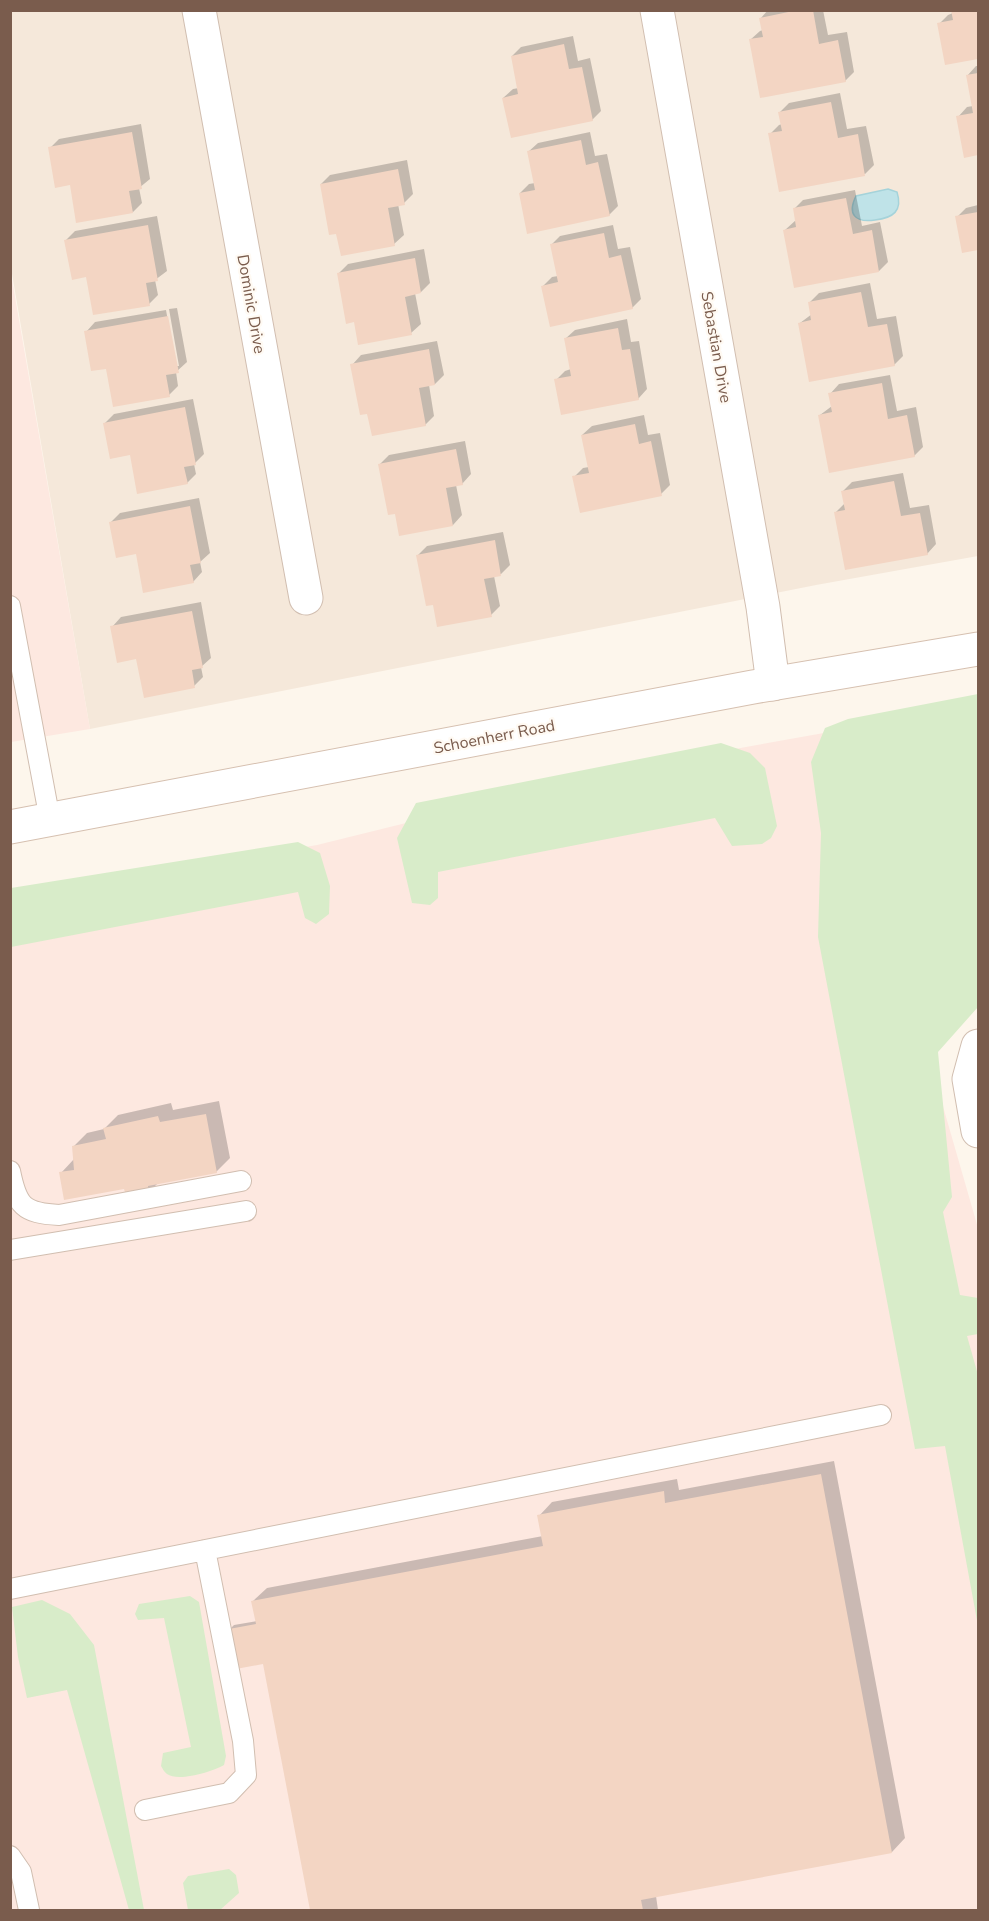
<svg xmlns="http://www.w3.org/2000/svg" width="989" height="1921" viewBox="0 0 989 1921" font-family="'Nunito Sans',sans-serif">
	<rect width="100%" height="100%" fill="#fdf6ec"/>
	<path fill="#f5e8da" d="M10 11H978V556L816 585 90 729 11 268Z"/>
	<path fill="#fde8e0" d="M10 268 90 729 11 742H10Z
		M835 731 978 1228V1910H11V898L317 845 410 822 440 802Z"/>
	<path fill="#d8ecc9" d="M978 694V1007L938 1052 952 1197 943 1212 960 1295 978 1298V1334L967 1336 978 1375V1626L945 1446 915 1449 818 937 821 833 811 762 825 728 848 719Z
		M721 743 750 753 765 768 777 826 771 838 762 844 732 846 715 818 438 872V898L430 905 412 903 397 838 416 803Z
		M298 842 320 853 330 886 329 914 316 924 305 918 298 892 11 947V888Z
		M190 1596 199 1602 226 1756 224 1765C212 1772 178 1782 167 1774 164 1772 163 1769 161 1766L163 1753 191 1747 164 1618 138 1620 135 1614 139 1604Z
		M42 1600 70 1614 94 1645 144 1910H129L67 1690 27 1698 18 1657 12 1607Z
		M229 1869 236 1875 239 1893 220 1910H188L183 1883 188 1876Z"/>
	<path fill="#bfe3e8" stroke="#a5d3da" stroke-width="1.5" d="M888 189 897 192C903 211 893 218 875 220 855 223 847 214 856 196Z"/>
	<path fill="#0003" d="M768 10H823L828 35 847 32 854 72 845 81 750 40 760 31 763 30 761 18Z
		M953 10H978V57L946 63 939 24 948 15 953 13Z
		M573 36 578 61 590 58 601 111 592 120 503 98 513 89 519 88 512 56 521 47Z
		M976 66H978V153L965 156 958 117 967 107 973 106 967 76Z
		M840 93 847 129 866 126 874 165 865 174 770 134 779 125 782 124 780 112 789 103Z
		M141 124 150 179 139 188 142 203 133 212 71 184 50 148 59 139Z
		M590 132 595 156 607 154 618 206 609 215 520 193 529 184 535 183 528 152 538 143Z
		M407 160 413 194 404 203 398 204 404 235 394 244 321 184 330 175Z
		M855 190 862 226 880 222 888 262 879 271 785 230 796 220 794 209 803 200Z
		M978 205V248L963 251 957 217 966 208Z
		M157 216 167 271 155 280 158 295 149 304 87 276 66 240 75 231Z
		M613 225 618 249 630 247 641 299 632 308 543 286 552 277 558 276 551 245 560 236Z
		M424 249 430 283 421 292 415 293 421 324 411 333 355 321 339 273 348 264Z
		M870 283 877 319 896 316 903 356 894 365 800 323 812 314 810 302 819 293Z
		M177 308 187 362 176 372 178 386 169 395 108 367 86 332 95 322 166 310 176 366H179L169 309Z
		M627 319 631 342 639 341 647 389 638 399 556 380 565 371 571 369 565 339 575 330Z
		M437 341 444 375 435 384 429 385 434 416 425 425 369 412 352 365 361 355Z
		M890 375 897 411 916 407 923 447 914 456 820 415 832 406 830 394 839 384Z
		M193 399 204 454 194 464 196 474 187 483 131 454 105 423 114 414Z
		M644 415 648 435 660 433 670 485 661 494 574 477 583 468 589 467 582 435 592 426Z
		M465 441 471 474 462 484 456 485 462 515 453 525 396 512 380 464 389 455Z
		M903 473 910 508 929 505 936 544 927 554 836 512 845 503 843 491 852 482Z
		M199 498 210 553 200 562 202 572 193 582 111 522 120 513Z
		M503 532 510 565 501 574 494 576 500 606 491 615 435 603 418 555 427 546Z
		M201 602 211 658 201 667 203 677 194 686 138 657 112 627 121 617Z
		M219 1101 230 1158 216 1172 158 1183 147 1194 61 1173 74 1159 73 1147 87 1133 104 1129 118 1115 171 1103 173 1110Z
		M834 1461 905 1838 892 1852 656 1896 658 1910H311L264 1661 230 1629 234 1625 257 1621 253 1601 267 1588 543 1536 539 1516 552 1502 677 1479 679 1490Z"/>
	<path fill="#f3d5c3" d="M798 10H813L819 44 838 40 846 82 760 98 749 39 763 37 759 18Z
		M951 10H978V59L945 65 937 23 953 20Z
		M564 44 569 69 582 67 593 121 511 138 502 98 518 94 511 56Z
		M978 73V155L964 158 956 116 973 113 966 75Z
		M831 102 838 138 858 134 865 176 779 192 768 133 782 131 778 112Z
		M132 132 142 189 129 191 133 213 76 223 70 185 55 188 48 147Z
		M581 140 586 165 598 162 610 216 527 234 519 193 535 190 527 151Z
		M398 169 405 205 388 208 395 246 341 256 336 234 329 235 320 184Z
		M846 198 853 234 872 230 879 272 794 288 783 230 796 227 793 208Z
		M978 212V250L962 253 955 216Z
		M148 225 158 281 146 283 150 306 93 315 86 277 72 280 64 240Z
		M604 233 609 258 621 255 633 309 550 327 541 286 558 282 550 244Z
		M415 258 421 293 405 297 412 335 358 345 354 322 346 324 337 273Z
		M861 292 868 327 887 324 895 366 809 382 798 323 811 320 808 302Z
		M168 316 179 373 166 375 170 397 113 407 106 369 91 371 84 331Z
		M618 328 622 350 630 349 639 400 561 415 554 379 571 376 564 338Z
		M429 349 435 385 419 388 426 426 372 436 367 414 360 415 350 364Z
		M882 383 888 419 907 415 915 457 829 473 818 415 832 412 828 393Z
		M185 407 196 465 184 467 188 484 137 494 130 455 110 459 103 423Z
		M635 424 639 444 651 441 662 496 580 513 572 476 589 473 581 435Z
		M456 449 463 485 446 488 453 526 399 536 395 514 388 515 378 464Z
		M894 481 901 516 920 513 928 555 845 570 834 512 845 510 841 491Z
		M190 506 201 563 190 565 194 583 143 593 136 554 116 558 109 522Z
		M495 540 501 576 484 579 492 617 437 627 433 605 426 606 416 555Z
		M192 611 203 668 192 670 195 688 144 698 136 659 117 663 110 626Z
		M206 1114 217 1173 148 1186V1195L127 1199 124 1189 64 1200 59 1172 74 1170 72 1146 106 1139 103 1128 158 1116 160 1122Z
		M821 1474 892 1853 641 1900 643 1910H310L263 1664 236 1669 229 1629 256 1624 251 1601 543 1546 537 1515 664 1491 665 1503Z"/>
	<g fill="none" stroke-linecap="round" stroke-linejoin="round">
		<defs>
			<path id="lane" d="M10 606 50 820
				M10 1171C17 1206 23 1213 59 1215L241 1181
				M10 1250 246 1211
				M10 1589 881 1415
				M145 1810 229 1793 246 1775 243 1741 205 1550
				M10 1856 21 1872 29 1910"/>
			<path id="street" d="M199 10 306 598
				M657 10 763 607 773 684
				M978 1046 969 1079 978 1131"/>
			<path id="secondary" d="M10 827 753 687 978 649"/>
		</defs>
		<use href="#lane" stroke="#d1beb0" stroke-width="22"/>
		<use href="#street" stroke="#d1beb0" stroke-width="35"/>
		<use href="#secondary" stroke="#d6c0b0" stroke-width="35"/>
		<use href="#lane" stroke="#fff" stroke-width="20"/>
		<use href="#street" stroke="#fff" stroke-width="33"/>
		<use href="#secondary" stroke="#fff" stroke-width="33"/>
	</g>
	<g text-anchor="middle" stroke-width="4.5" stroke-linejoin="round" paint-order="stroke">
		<g font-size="16" fill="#7a5c4d" stroke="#fffaf3">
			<text transform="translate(252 304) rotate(80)" y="6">Dominic Drive</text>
			<text transform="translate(717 347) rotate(80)" y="6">Sebastian Drive</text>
			<text transform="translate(494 736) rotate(-11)" y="6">Schoenherr Road</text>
		</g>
	</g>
	<rect width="989" height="1921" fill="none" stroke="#7a5c4d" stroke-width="24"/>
</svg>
